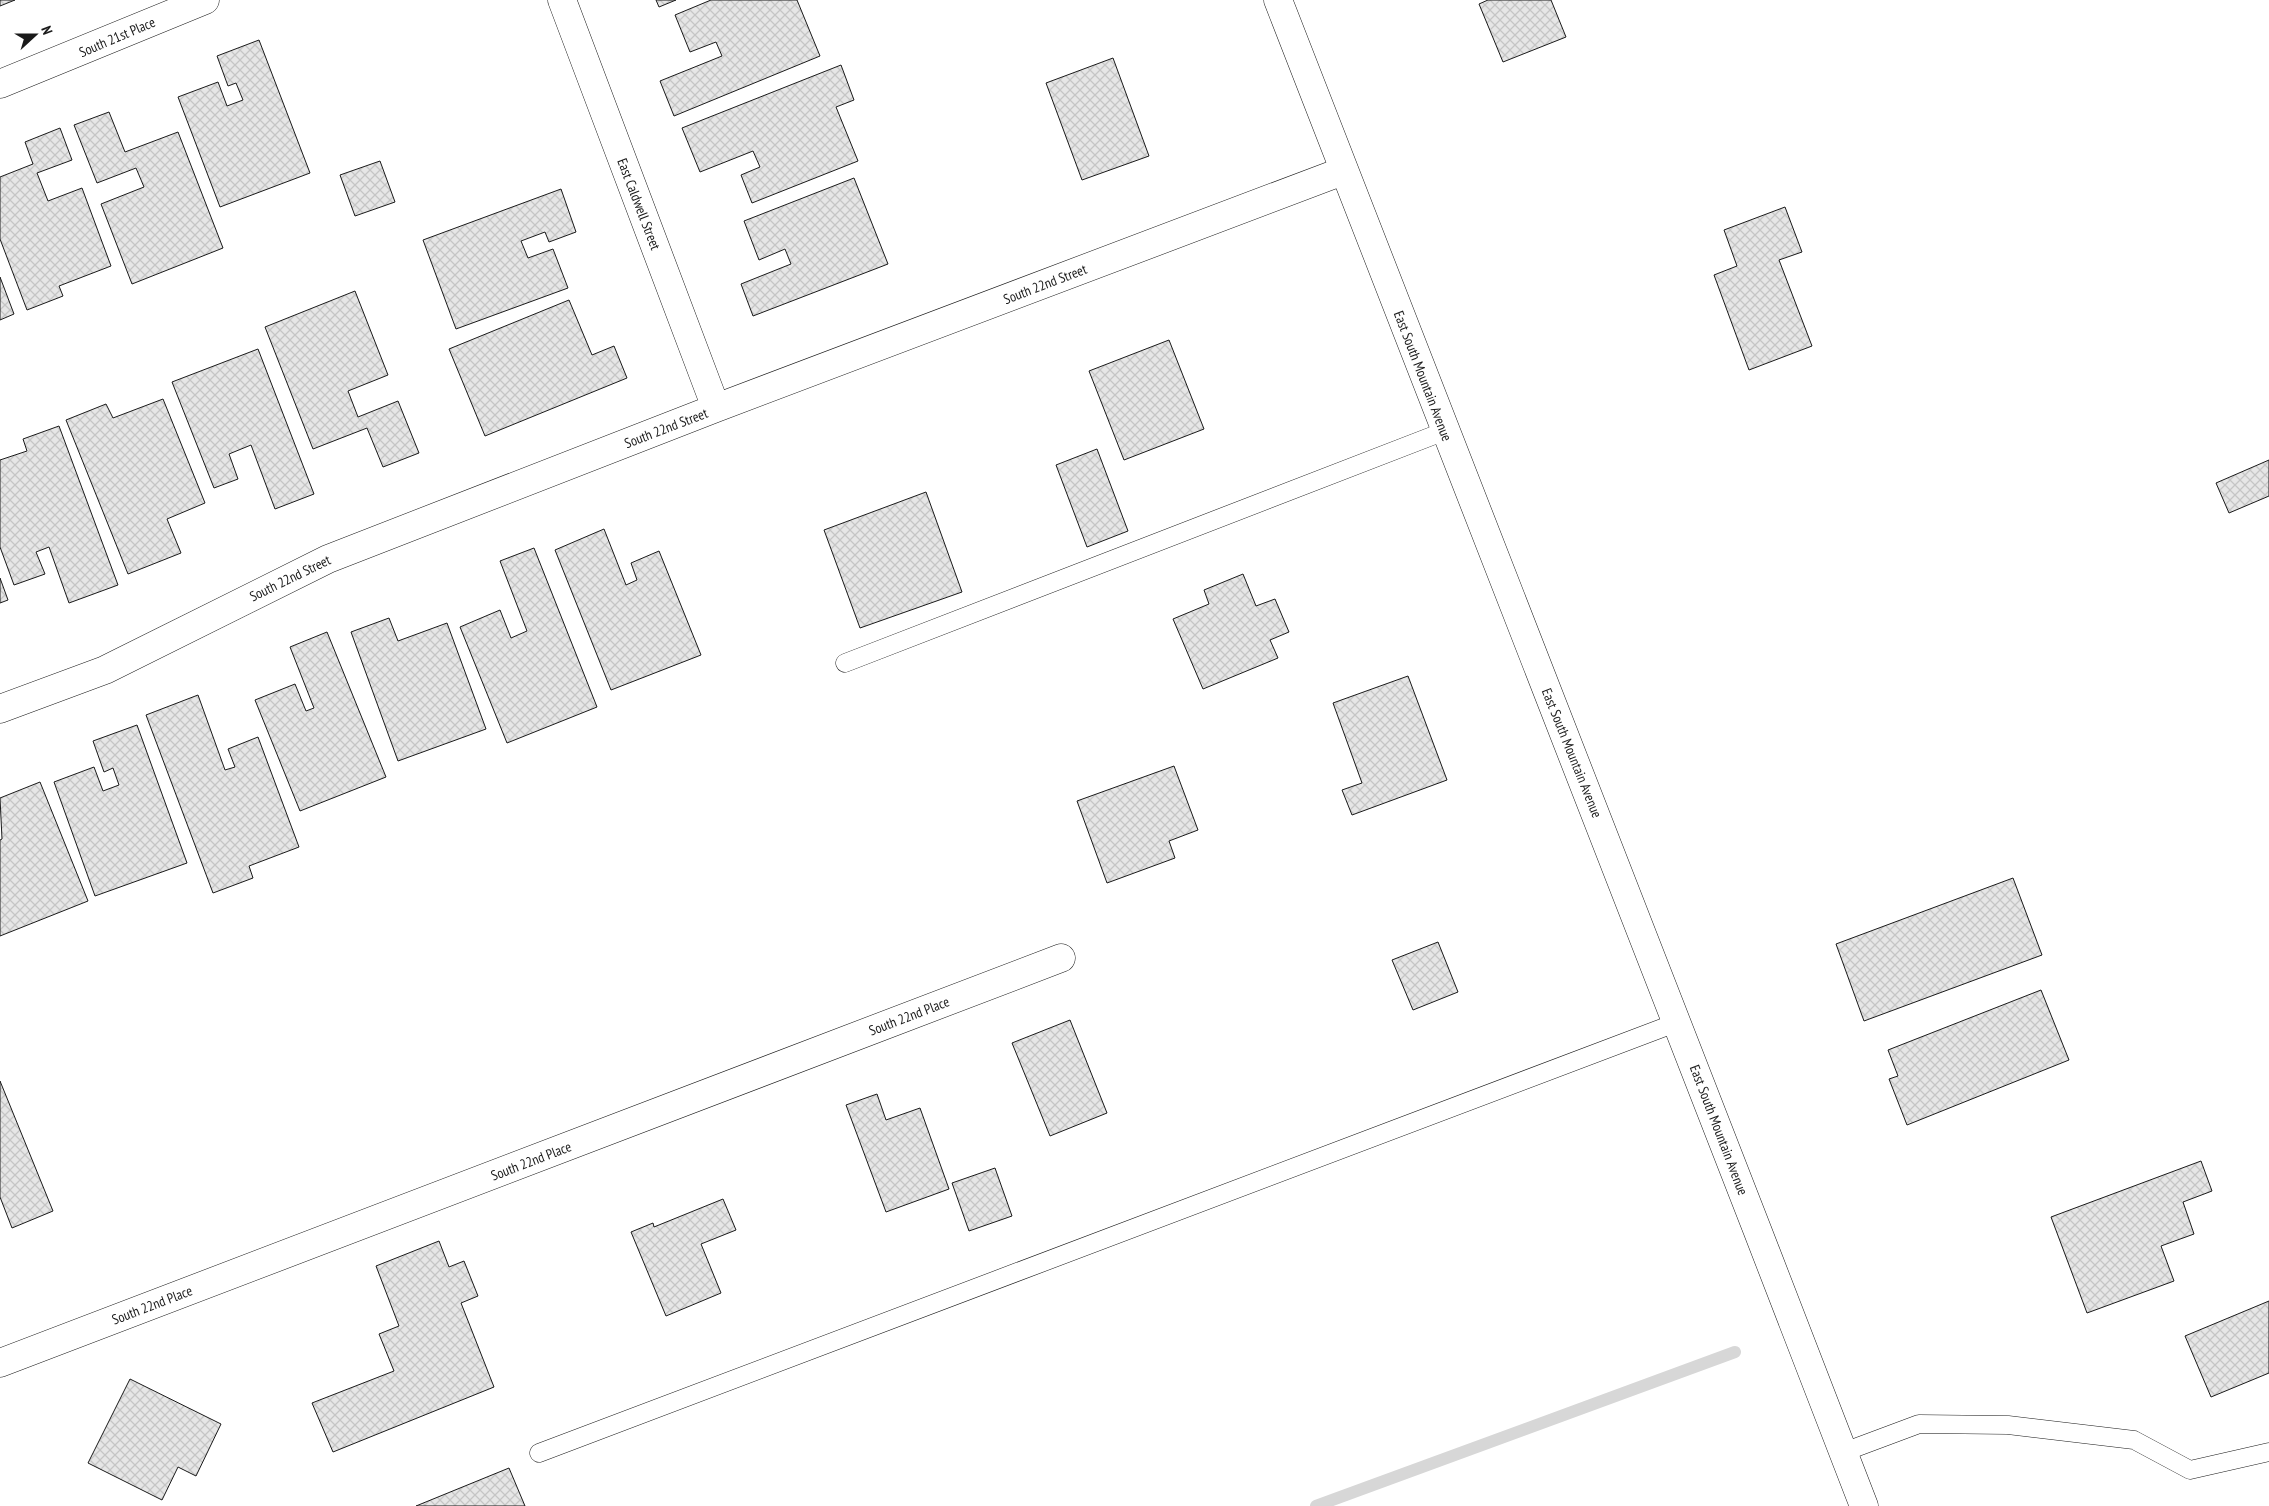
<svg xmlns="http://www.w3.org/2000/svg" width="2269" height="1506" viewBox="0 0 2269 1506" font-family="'PT Sans Narrow',sans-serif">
	<defs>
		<pattern id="building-cross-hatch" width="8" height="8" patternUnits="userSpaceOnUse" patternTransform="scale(1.25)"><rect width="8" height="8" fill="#e6e6e6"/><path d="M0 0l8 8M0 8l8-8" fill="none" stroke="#c5c5c5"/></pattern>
	</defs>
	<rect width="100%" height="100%" fill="#fff"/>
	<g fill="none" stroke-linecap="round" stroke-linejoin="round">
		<path stroke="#d7d7d7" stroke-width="12" d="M1316 1506 1735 1352"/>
	</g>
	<path fill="url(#building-cross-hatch)" stroke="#1a1a1a" d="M0 0H15L0 6Z
		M656 0H676L659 7Z
		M711 0H797L820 56 674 116 660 81 722 56 716 42 690 52 675 15Z
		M1488 0H1551L1566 37 1503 62 1479 4Z
		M259 40 310 173 220 207 178 97 218 82 227 106 243 100 236 83 228 86 217 56Z
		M1113 58 1149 156 1082 180 1046 83Z
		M841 65 854 100 836 107 858 161 752 203 741 175 760 167 753 151 700 172 682 128Z
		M109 112 125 152 178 132 223 248 132 284 101 204 144 187 136 168 97 183 74 125Z
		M60 128 72 160 37 173 48 201 82 188 111 266 59 286 63 296 27 310 0 239V177L33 164 25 142Z
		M380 161 395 202 355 216 340 175Z
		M854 178 888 264 753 316 741 284 791 264 785 249 759 260 744 221Z
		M561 189 576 232 549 242 545 232 521 241 528 258 553 249 568 288 456 329 423 240Z
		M1785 207 1802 252 1779 260 1812 346 1749 370 1714 275 1737 266 1724 230Z
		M0 277 14 314 0 320Z
		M355 291 388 375 348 391 358 417 398 401 419 453 383 467 367 428 313 449 265 327Z
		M569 300 592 355 614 346 627 378 485 436 449 349Z
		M1169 340 1204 429 1124 460 1089 371Z
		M258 349 314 494 275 509 251 445 229 454 238 479 214 488 172 382Z
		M163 399 205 503 167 519 181 553 128 574 66 420 106 404 113 418Z
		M59 426 118 585 69 603 49 547 36 552 45 574 14 585 0 547V460L27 451 23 439Z
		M1097 449 1128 531 1087 547 1056 465Z
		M2269 460V496L2229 513 2216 483Z
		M926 492 962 592 860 628 824 530Z
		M604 529 626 585 637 580 631 563 659 551 701 655 611 690 555 550Z
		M534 548 597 707 507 743 460 627 500 610 511 638 527 631 500 561Z
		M1243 574 1256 606 1275 599 1289 632 1270 640 1278 658 1203 689 1173 619 1209 604 1204 590Z
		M0 578 8 600 0 603Z
		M389 618 398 641 447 623 486 729 398 761 351 632Z
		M327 632 386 777 300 811 255 700 295 684 306 711 314 708 290 647Z
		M1408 676 1447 780 1352 815 1342 790 1362 783 1333 703Z
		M198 695 225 770 235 767 228 749 258 737 299 847 249 866 253 878 213 893 146 715Z
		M137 725 187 863 95 896 54 782 94 767 103 791 119 785 113 768 104 772 93 741Z
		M1174 766 1198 830 1169 841 1175 858 1107 883 1077 801Z
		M40 782 88 901 0 936V840L2 839 0 798Z
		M2013 878 2042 955 1864 1021 1836 944Z
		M1438 942 1458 992 1413 1010 1392 960Z
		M2041 990 2069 1060 1907 1125 1889 1079 1898 1076 1888 1050Z
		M1070 1020 1107 1113 1050 1136 1012 1043Z
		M0 1081 53 1211 12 1228 0 1197Z
		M877 1094 886 1120 920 1108 949 1189 886 1212 846 1105Z
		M2201 1161 2212 1191 2183 1202 2194 1234 2161 1246 2174 1281 2087 1313 2051 1217Z
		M995 1168 1012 1216 969 1231 952 1183Z
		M723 1199 736 1230 701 1244 721 1293 666 1316 631 1232 653 1223 654 1227Z
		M439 1241 449 1267 464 1261 478 1296 461 1303 494 1387 333 1452 312 1403 394 1371 379 1334 399 1326 376 1266Z
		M2269 1301V1373L2211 1397 2185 1336Z
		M130 1379 221 1424 196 1476 178 1467 162 1500 88 1463Z
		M509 1468 525 1506H416Z"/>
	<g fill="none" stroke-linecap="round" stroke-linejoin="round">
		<defs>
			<path id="service" d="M845 663 1445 431
				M1844 1452 1919 1424 2008 1425 2134 1440 2190 1470 2269 1452
				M539 1453 1678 1022"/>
			<path id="minor" d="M562 0 716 408
				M1278 0C1470 503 1671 1003 1864 1506
				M0 84 205 0
				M0 709 105 670 328 559 716 408 1343 171
				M0 1363 1061 958"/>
		</defs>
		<use href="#service" stroke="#1a1a1a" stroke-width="19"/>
		<use href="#minor" stroke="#1a1a1a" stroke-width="29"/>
		<use href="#service" stroke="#fff" stroke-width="18"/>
		<use href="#minor" stroke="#fff" stroke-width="28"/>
	</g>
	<g text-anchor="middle" stroke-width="4" stroke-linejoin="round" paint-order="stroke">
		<g font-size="14" fill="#1a1a1a" stroke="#fff">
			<text transform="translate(117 37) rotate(-23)" y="5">South 21st Place</text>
			<text transform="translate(639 204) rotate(69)" y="5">East Caldwell Street</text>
			<text transform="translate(1045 284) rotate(-21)" y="5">South 22nd Street</text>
			<text transform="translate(1423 376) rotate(69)" y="5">East South Mountain Avenue</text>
			<text transform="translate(666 428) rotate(-21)" y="5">South 22nd Street</text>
			<text transform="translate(290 578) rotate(-26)" y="5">South 22nd Street</text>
			<text transform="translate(1572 753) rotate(68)" y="5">East South Mountain Avenue</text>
			<text transform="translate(909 1016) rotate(-21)" y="5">South 22nd Place</text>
			<text transform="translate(1719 1130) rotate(69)" y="5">East South Mountain Avenue</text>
			<text transform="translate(531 1161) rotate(-21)" y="5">South 22nd Place</text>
			<text transform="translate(152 1305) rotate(-21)" y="5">South 22nd Place</text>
		</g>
	</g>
	<g transform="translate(35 35) rotate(69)" stroke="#ffffff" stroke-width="4" paint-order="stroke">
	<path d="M0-4L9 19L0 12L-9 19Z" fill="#1a1a1a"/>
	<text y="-8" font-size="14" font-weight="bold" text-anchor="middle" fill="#1a1a1a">N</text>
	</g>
</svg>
